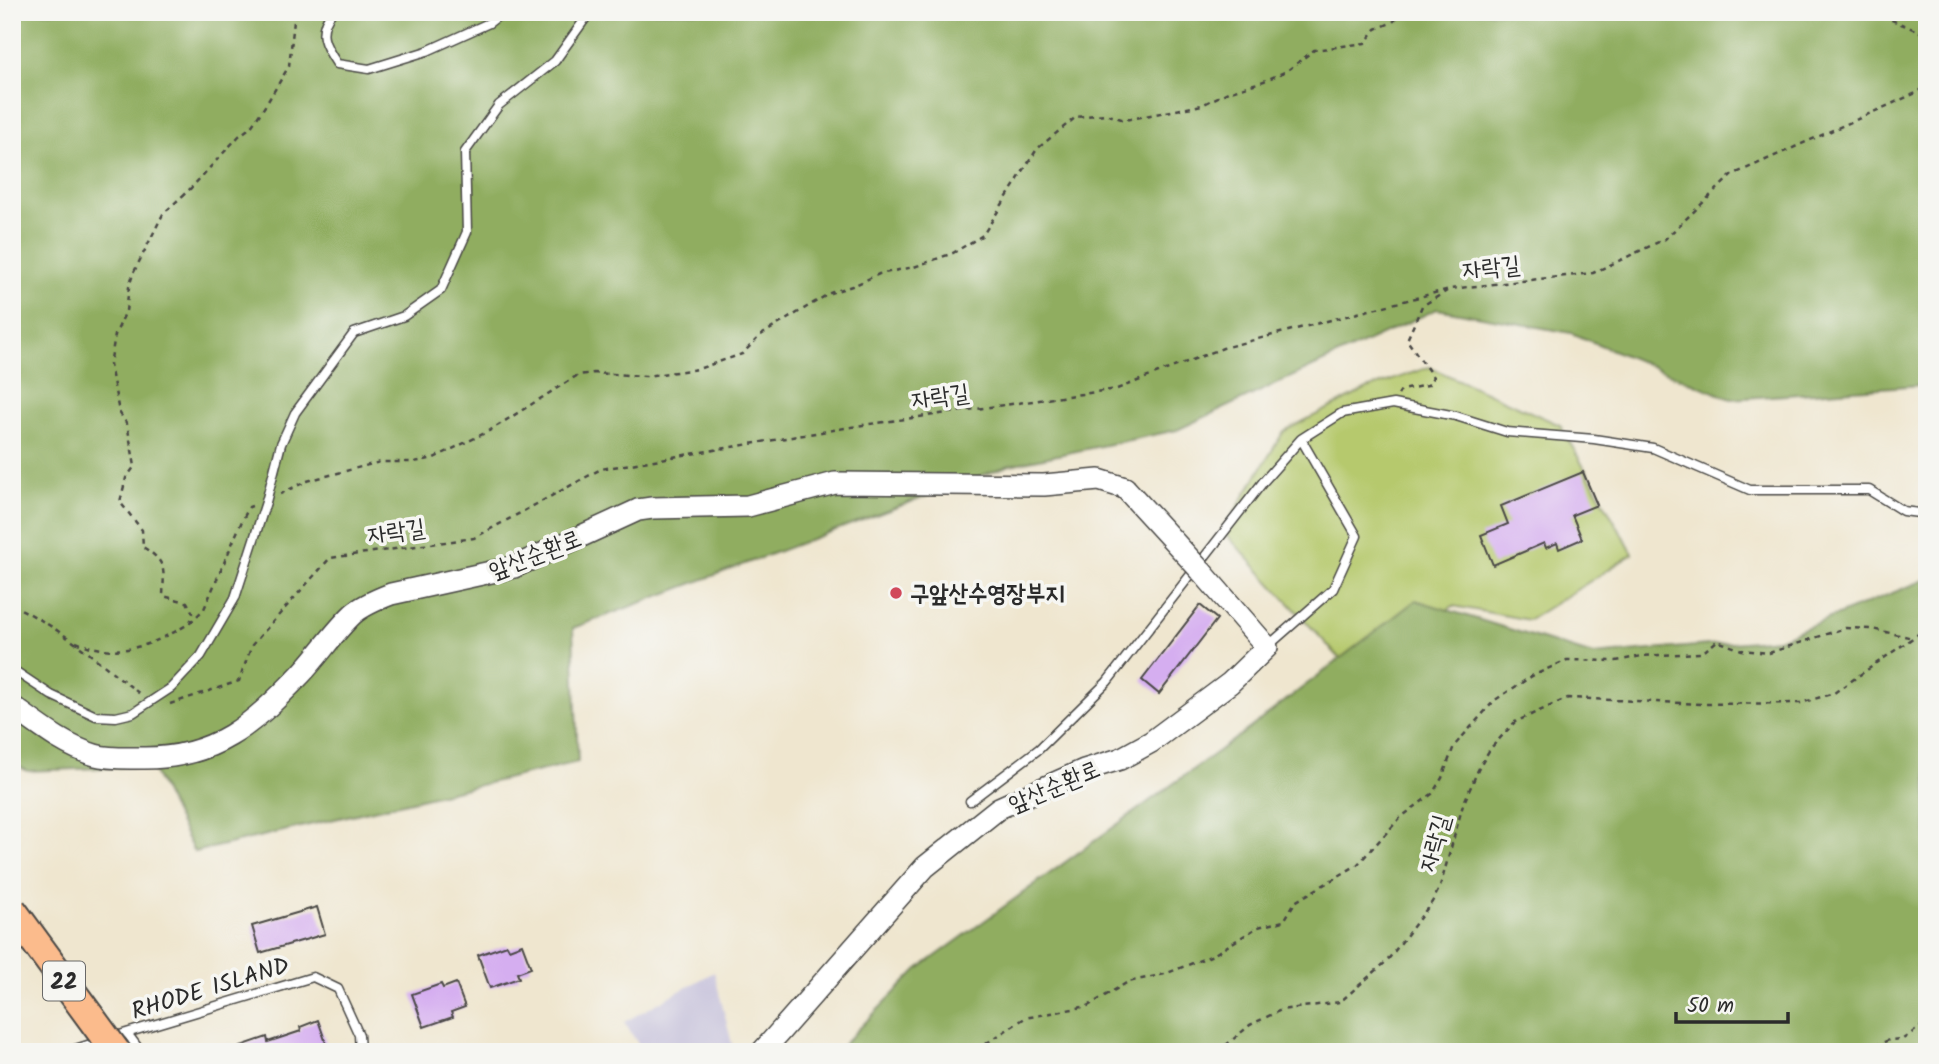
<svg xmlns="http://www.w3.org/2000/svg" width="1939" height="1064" viewBox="0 0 1939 1064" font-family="Kalam,'Poor Story',sans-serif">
	<rect width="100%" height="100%" fill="#f6f6f2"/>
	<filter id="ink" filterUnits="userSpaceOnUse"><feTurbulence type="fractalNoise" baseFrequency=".0143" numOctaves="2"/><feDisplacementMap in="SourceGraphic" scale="14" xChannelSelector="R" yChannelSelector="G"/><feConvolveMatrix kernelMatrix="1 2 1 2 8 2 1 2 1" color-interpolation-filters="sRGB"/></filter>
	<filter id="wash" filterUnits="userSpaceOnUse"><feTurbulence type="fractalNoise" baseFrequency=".00686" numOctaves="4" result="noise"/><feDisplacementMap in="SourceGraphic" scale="28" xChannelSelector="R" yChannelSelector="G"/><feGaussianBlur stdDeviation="1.57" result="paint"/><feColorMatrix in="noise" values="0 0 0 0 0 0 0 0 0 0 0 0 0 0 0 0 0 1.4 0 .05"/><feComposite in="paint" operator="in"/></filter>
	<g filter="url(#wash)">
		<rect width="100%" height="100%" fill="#efe6cf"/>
		<path fill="#c5c0da" d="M714 972 734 1052H651L642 1050 624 1022Z"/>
		<path fill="#b6c96d" stroke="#707a4c" stroke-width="2" d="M1429 367 1560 425 1633 554 1529 620 1453 606 1354 674 1223 531 1284 431 1367 389Z"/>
		<path fill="#90ad60" stroke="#5e6c46" stroke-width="2" d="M12 12H1927V379L1920 385 1731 399 1571 333 1437 309 1177 430 1010 465 573 628 578 762 194 852 151 766 27 771 12 762Z
			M1927 579V1052H836L918 969 1250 728 1416 600 1593 655 1778 639Z"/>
		<g id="blocks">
			<path fill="#d5aef0" d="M1583 472 1597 505 1572 515 1582 539 1559 549 1557 543 1546 548 1544 543 1493 565 1481 535 1508 524 1501 506Z
				M1200 605 1217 619 1159 694 1142 680Z
				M317 907 325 934 260 953 252 926Z
				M522 944 531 968 517 973 519 978 490 988 478 955 507 945 509 949Z
				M456 983 465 1007 451 1012 453 1017 424 1027 412 994 441 984 443 988Z
				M318 1020 326 1043 313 1047 315 1052H230L229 1050 267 1037 268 1042 301 1031 300 1027Z"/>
		</g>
	</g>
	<g filter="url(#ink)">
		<use href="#blocks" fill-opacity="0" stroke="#484744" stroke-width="2"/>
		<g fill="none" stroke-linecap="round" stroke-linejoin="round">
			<defs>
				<path id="service" d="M332 12C316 32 325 46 337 64L369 69 427 51 489 23 503 12
					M1269 645 1333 589 1357 536 1301 439 1342 413 1393 404 1456 416 1507 432 1594 439 1653 448 1750 490H1869L1903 511 1927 514
					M12 669 51 695 96 716 116 717 133 713 171 688 201 656 235 598 266 502 281 444 295 413 354 333 404 316 441 290 467 232 465 152 499 105 555 61 590 12
					M970 801 1039 749 1107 682 1263 482 1301 439
					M127 1033 141 1052
					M113 1037 313 977 338 989 359 1035 360 1052
					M66 1052 100 1041"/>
				<path id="tertiary" d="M12 706C37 724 64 746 95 755 109 759 127 758 142 758 215 759 253 724 301 674 319 655 334 632 353 614 363 605 378 599 391 594L514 567 638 510 652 508 748 506 835 483 1044 485 1099 480 1125 488
					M762 1052 925 867 999 808 1084 770 1120 759 1151 742 1230 683 1267 647 1201 571"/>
			</defs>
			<use href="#service" stroke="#484744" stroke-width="11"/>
			<use href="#tertiary" stroke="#484744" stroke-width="24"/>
			<path stroke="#484744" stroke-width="2.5" stroke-dasharray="5 5" stroke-linecap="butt" d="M1662 12 1679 16 1683 12
				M1873 12 1927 35
				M1398 395 1401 390 1428 385 1433 377 1407 340 1422 306 1447 291
				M280 494 307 481 380 462H414L434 458 489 431 578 375 594 373 646 376 698 369 742 354 761 335 830 293 855 285 879 274 914 267 953 253 983 235 1037 149 1076 117 1105 114 1125 120 1202 105 1228 92 1264 81 1287 71 1314 50 1365 43 1376 29 1393 22 1403 12
				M12 605C59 626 99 662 140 694
				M190 623 204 609 242 521 249 507 252 506
				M76 642C119 659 152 646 190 623L193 613 187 602 163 596C164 570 167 562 143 547L142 530 120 502 126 478 135 466 127 424 119 412 110 365 115 335 126 311 129 287 133 274 163 214 191 188 239 136 251 127 267 103 289 66 295 12
				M170 704 239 681 252 645 330 558 474 538 601 469 863 425 1117 389 1223 348 1450 289 1593 273 1665 239 1732 175 1916 93 1927 86
				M968 1052 990 1041 1025 1018 1088 1006 1128 982 1165 974 1213 955 1258 927 1284 921 1295 902 1357 865 1400 818 1432 794 1442 778 1454 746 1495 700 1532 676 1567 660 1616 661 1642 656 1702 653 1717 641 1742 650 1769 653 1845 628 1872 629 1913 638
				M1218 1052 1250 1025 1281 1010 1340 1002 1387 961 1432 902 1440 887 1463 805 1478 770 1490 749 1515 722 1568 698 1703 704 1801 703 1834 693 1927 628
				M1835 1052 1874 1046 1889 1040 1903 1039 1927 1022"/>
			<use href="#service" stroke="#fff" stroke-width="8"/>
			<use href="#tertiary" stroke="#fff" stroke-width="21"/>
			<defs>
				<path id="tertiary-bridge" d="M1125 488 1201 571"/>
				<path id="trunk-bridge" d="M12 910 116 1052"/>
			</defs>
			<use href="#tertiary-bridge" stroke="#484744" stroke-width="24" stroke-linecap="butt"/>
			<use href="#trunk-bridge" stroke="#484744" stroke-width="32" stroke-linecap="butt"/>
			<use href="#tertiary-bridge" stroke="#fff" stroke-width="21"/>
			<use href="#trunk-bridge" stroke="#fbbb8c" stroke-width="28"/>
		</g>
	</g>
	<circle fill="#d1495b" stroke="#f6f6f2" stroke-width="2.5" cx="896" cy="593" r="7"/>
	<g text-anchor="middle" stroke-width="7" stroke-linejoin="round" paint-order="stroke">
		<rect fill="#f6f6f2" stroke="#686867" stroke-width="2" x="43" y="961.5" width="42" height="39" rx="5"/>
		<g font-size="23" font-weight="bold" fill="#2b2b2b">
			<text x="64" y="989">22</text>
		</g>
		<g font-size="24" fill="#2b2b2b" stroke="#f6f6f2">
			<text transform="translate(1491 267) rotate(-6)" y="8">자락길</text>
			<text transform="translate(940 396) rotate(-8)" y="8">자락길</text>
			<text transform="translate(396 531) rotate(-8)" y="8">자락길</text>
			<text transform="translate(535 554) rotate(-21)" y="8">앞산순환로</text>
			<text transform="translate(1054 786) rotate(-23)" y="8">앞산순환로</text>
			<text transform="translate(1434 843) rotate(-74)" y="8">자락길</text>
			<text transform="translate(210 988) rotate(-17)" y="8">RHODE ISLAND</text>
		</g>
		<g font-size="24" font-weight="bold" fill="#2b2b2b" stroke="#f6f6f2" text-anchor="start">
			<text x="910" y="601">구앞산수영장부지</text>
		</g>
	</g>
	<rect width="1939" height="1064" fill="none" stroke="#f6f6f2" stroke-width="42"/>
	<path d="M1676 1012v10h112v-10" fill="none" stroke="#2b2b2b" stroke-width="3.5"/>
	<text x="1687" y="1012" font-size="21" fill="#2b2b2b" stroke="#f6f6f2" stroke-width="5" paint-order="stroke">50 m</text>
</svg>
